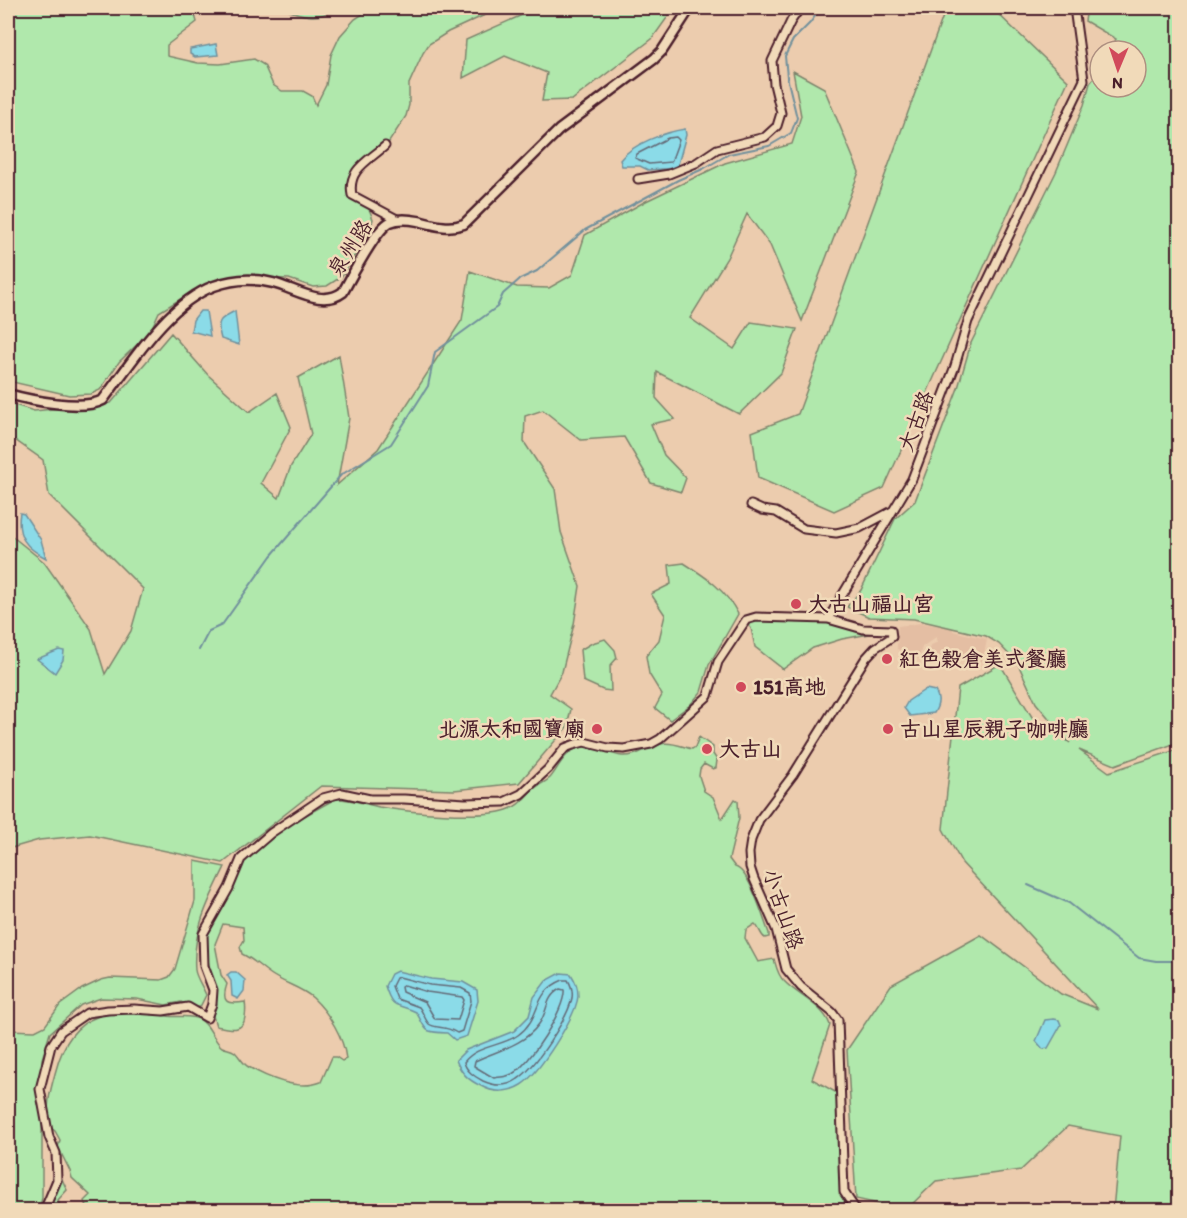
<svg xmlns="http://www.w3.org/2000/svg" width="1187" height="1218" viewBox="0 0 1187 1218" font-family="Itim,'LXGW WenKai TC',sans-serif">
	<rect width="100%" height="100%" fill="#ecccae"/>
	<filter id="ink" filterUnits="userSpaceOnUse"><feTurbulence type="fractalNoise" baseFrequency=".0167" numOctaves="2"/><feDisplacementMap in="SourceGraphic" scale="12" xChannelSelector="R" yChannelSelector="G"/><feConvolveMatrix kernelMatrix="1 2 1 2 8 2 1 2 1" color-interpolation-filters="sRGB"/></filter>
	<g filter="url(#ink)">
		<path fill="#e4bea3" d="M922 623 953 628V631L987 639 983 661 929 654 931 645 938 642 936 637 922 647 919 658 897 649 898 626Z"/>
		<path fill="#b0e8ac" stroke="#7d846c" stroke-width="1.5" d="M8 8H193L197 22 167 45V56L198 63 220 64 254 59 264 65 273 85 282 91H303L312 96 316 105 326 85 331 55 340 36 355 19 372 8H496L487 14 448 32 429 44 423 53 409 84V105L406 116 389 142 356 166 349 186 353 196 369 209 373 219 370 231 341 277 327 286 313 287 289 279 257 278 187 295 159 312 150 332 119 362 100 390 91 394 69 395 8 381Z
			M282 8H335C319 22 300 15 282 8Z
			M552 8H674L652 39 572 100 542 101 547 73 505 56 463 78 466 40 522 15Z
			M946 8H992L1068 81 884 488 834 511 758 478 752 432 798 414Z
			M1087 8H1179V742L1115 765 1079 750 1109 772 1179 749 1180 1038 1171 1065 1179 1074V1210H1113L1120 1136 1068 1126 1021 1170 936 1181 906 1210 856 1199 847 1050 891 985 981 935 1061 994 1098 1009 962 863 943 829 958 688 1000 664 1032 717 1070 743 1036 703 1018 664 999 644 986 636 914 619 869 617 847 607 861 590 895 519 915 501 958 388 971 343 1056 172 1084 105 1090 83 1100 71V87H1136V51H1111L1116 39 1085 21Z
			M793 71 824 88 859 172 802 321 770 245 747 214 727 258 690 318 734 349 751 322 797 329 781 373 739 414 657 372 656 398 675 419 651 424 664 455 686 478 681 492 651 483 624 437 581 440 543 410 525 416 524 442 555 489 561 532 580 586 574 624 562 672 550 694 571 709 567 727 519 783 454 790 321 786 223 863 90 835 39 840 8 849V533L44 562 91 629 105 674 131 631 143 589 49 495 43 460 8 435V403L34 411 111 403 171 333 208 375 249 412 277 393 291 427 261 483 279 498 291 466 311 434 298 378 339 355 349 418 337 485 378 449 462 320 470 271 517 287 549 288 572 275 585 235 646 201 725 163 792 144 801 116Z
			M684 563C706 577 726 590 738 614L709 665 701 692 690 705 670 720 655 708 662 695 649 674 646 656 659 640 665 615 651 594 671 584 669 565Z
			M757 619 792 622 828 621 846 628 875 633 842 639 813 648 783 669 755 647 751 628 746 623Z
			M605 639 615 650 617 658 610 666 611 691 603 690 583 681 580 650 592 643Z
			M699 737 713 747V754L717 760 716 768 713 769 704 764 700 769 699 776 704 791 713 797 722 819 735 799 738 801 739 818 729 859 735 867C750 871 763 918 769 933V937L765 938C760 935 760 928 755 924L746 930 745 938 758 962 774 959C776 966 778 976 784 981 798 996 823 1005 830 1025L812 1079 837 1093 843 1199 851 1210H90L84 1201 90 1195 72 1178 70 1171 58 1147 60 1140 55 1131 51 1128C44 1110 51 1088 56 1070 72 1008 113 1008 167 1016 179 1018 188 1014 199 1019 210 1024 213 1040 222 1047 226 1049 231 1049 235 1052 239 1056 242 1062 247 1066 267 1078 298 1091 321 1082L332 1057H336L342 1061 346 1059C344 1038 329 1013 313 998 301 987 282 983 269 973 259 966 253 959 242 954L240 947 244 940 243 927 223 924 215 944 221 975 227 984C221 1002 226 1005 245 1002 246 1008 246 1011 245 1017 243 1034 228 1028 216 1026L211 1009 213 983 206 952V932L219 904 233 867 248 847 335 799C349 798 365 804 379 807 409 812 479 819 507 810 520 806 525 796 535 788 539 784 546 782 550 778 558 769 562 756 573 750 589 741 606 754 622 756 637 757 647 747 661 744 670 741 683 747 692 749L695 747Z
			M195 861 225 867C209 899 192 932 195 970 196 978 203 987 206 995L200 1007 193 1008 181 1002 166 1005 137 999 101 998 81 1005 50 1033 42 1059V1198L39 1210H8V1030L35 1031 45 1026 60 1005 82 989 101 980 110 978 161 980 169 977 175 969 195 901Z
			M55 1173 61 1177 67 1190 58 1200 61 1210H49L52 1177Z"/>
		<path fill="#8bdbe8" stroke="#71909c" stroke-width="1.5" d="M216 44 218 55 195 57 190 54V49Z
			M685 129 686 135 677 168 648 170 640 166H622L620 160C632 144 665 132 685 129Z
			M200 311H206L210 336 191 331 193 320Z
			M235 311 239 345 221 339C216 321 219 319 235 311Z
			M20 513 24 514 41 540 46 558C26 548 16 536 20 513Z
			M59 650 64 651 63 660 55 673 37 659Z
			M926 689 935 691C940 698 939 705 934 713L910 716 904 708 908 701Z
			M397 971 431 979 463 982 477 990 478 1001 467 1036 455 1040 447 1033C421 1032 428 1031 416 1012 396 1002 393 1011 385 986L391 974Z
			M231 972H236L245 980 244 991 238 999 232 996 231 981 227 975Z
			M561 973 571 974C576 982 578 987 578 996 577 1015 538 1075 521 1085 508 1093 493 1093 481 1086 468 1080 461 1073 456 1060L466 1050 514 1031 529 1016 534 997 546 981Z
			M1054 1019 1059 1020 1061 1025 1048 1048 1043 1049 1036 1041 1045 1020Z"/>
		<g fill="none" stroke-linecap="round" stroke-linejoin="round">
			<path stroke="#646a77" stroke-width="1.5" d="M676 137 679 140 671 162 649 164 635 158 637 154 668 138Z
				M399 977 430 985 461 988 470 993 471 1001 462 1031 457 1033C446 1025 435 1029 429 1024 425 1020 423 1012 419 1007L397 999 392 986 396 978Z
				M563 980H568C571 985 573 992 572 998 568 1018 535 1068 518 1079 507 1087 494 1086 483 1081 474 1076 466 1071 464 1062 477 1045 501 1047 518 1035 543 1017 531 993 563 980Z
				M404 985 427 992 462 997 464 1000 458 1020 435 1019 425 1002 402 992 401 987Z
				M560 989 564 990C566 1008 529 1066 512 1074 507 1077 500 1077 494 1078L474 1066 475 1061C498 1050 523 1046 539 1024 548 1012 545 997 560 989Z"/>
			<path stroke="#71909c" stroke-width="2" d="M199 650 209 631 222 625 271 556 341 475 391 444 428 386 435 352 497 307 503 294 520 279 537 271 585 230 678 180 703 169 729 154 769 146 791 133 797 118 787 77 785 56 793 40 810 23 821 8
				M1028 885 1069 903 1139 958 1156 961H1180"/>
			<defs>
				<path id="minor" d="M385 146C368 161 347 170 352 195L397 219
					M638 179 669 174 696 163 717 149 765 137 777 126 781 113 774 84 772 61 791 21 800 8
					M751 505 762 510 776 512 804 529 836 533 860 528 892 511
					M828 619 863 629 891 630 892 637 875 648 865 659 793 775 759 820 751 840 749 853 750 867 754 879 776 929 786 969 801 987 832 1012 838 1020 844 1192 856 1210
					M42 1210 46 1206 57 1180 56 1153 49 1137 40 1089 51 1046 61 1031 87 1013 108 1010 134 1009 163 1011 188 1007 207 1018 212 1004 213 990 204 966 203 934 229 888 241 859 271 833 323 798 342 793 370 799H404L465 803 504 802 521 794 548 769 565 748 573 745 584 742 608 748 624 749 651 744 660 739 708 696 718 662 746 620 756 617 828 619 912 479 955 366 968 321 1084 80 1074 8
					M1044 1210H1062"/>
				<path id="tertiary" d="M8 394C29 400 83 411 103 400 132 362 168 303 214 286 233 279 254 278 273 283 296 289 322 308 343 292 352 276 375 230 390 222 399 218 408 219 418 221 434 225 448 230 464 224L559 130 654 59 662 51 690 8"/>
			</defs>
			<use href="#minor" stroke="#4a1f2b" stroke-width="11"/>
			<use href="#tertiary" stroke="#4a1f2b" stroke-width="13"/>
			<use href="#minor" stroke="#f1dab9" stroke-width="7"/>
			<use href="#tertiary" stroke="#f1dab9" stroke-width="8"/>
		</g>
	</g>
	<g fill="#d1495b" stroke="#f1dab9" stroke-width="2">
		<circle cx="796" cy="604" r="6"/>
		<circle cx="887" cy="659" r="6"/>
		<circle cx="741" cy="687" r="6"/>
		<circle cx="597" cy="729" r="6"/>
		<circle cx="888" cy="729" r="6"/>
		<circle cx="707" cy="749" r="6"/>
	</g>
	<g text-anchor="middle" stroke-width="5" stroke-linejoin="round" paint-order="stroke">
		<g font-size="21" fill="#4a1f2b" stroke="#f1dab9">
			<text transform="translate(350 248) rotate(-57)" y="7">泉州路</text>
			<text transform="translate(916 421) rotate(-69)" y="7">大古路</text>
			<text transform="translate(783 909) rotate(71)" y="7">小古山路</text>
		</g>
		<g font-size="21" font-weight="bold" fill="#4a1f2b" stroke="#f1dab9" text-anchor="start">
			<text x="808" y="611">大古山福山宮</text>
			<text x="899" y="666">紅色榖倉美式餐廳</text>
			<text x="753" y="694">151高地</text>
			<text x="585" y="736" text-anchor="end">北源太和國寶廟</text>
			<text x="900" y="736">古山星辰親子咖啡廳</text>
			<text x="719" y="756">大古山</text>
		</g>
	</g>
	<rect width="1187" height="1218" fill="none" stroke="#f1dab9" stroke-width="30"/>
	<rect x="15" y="15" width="1157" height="1188" fill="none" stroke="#4a1f2b" stroke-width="2" filter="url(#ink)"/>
	<g transform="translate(1118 69) rotate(182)"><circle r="28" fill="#f1dab9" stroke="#ae8f80" stroke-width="1.5"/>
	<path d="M0-4.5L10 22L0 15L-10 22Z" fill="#d1495b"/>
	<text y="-9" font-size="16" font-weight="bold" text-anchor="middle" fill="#4a1f2b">N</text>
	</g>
</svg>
